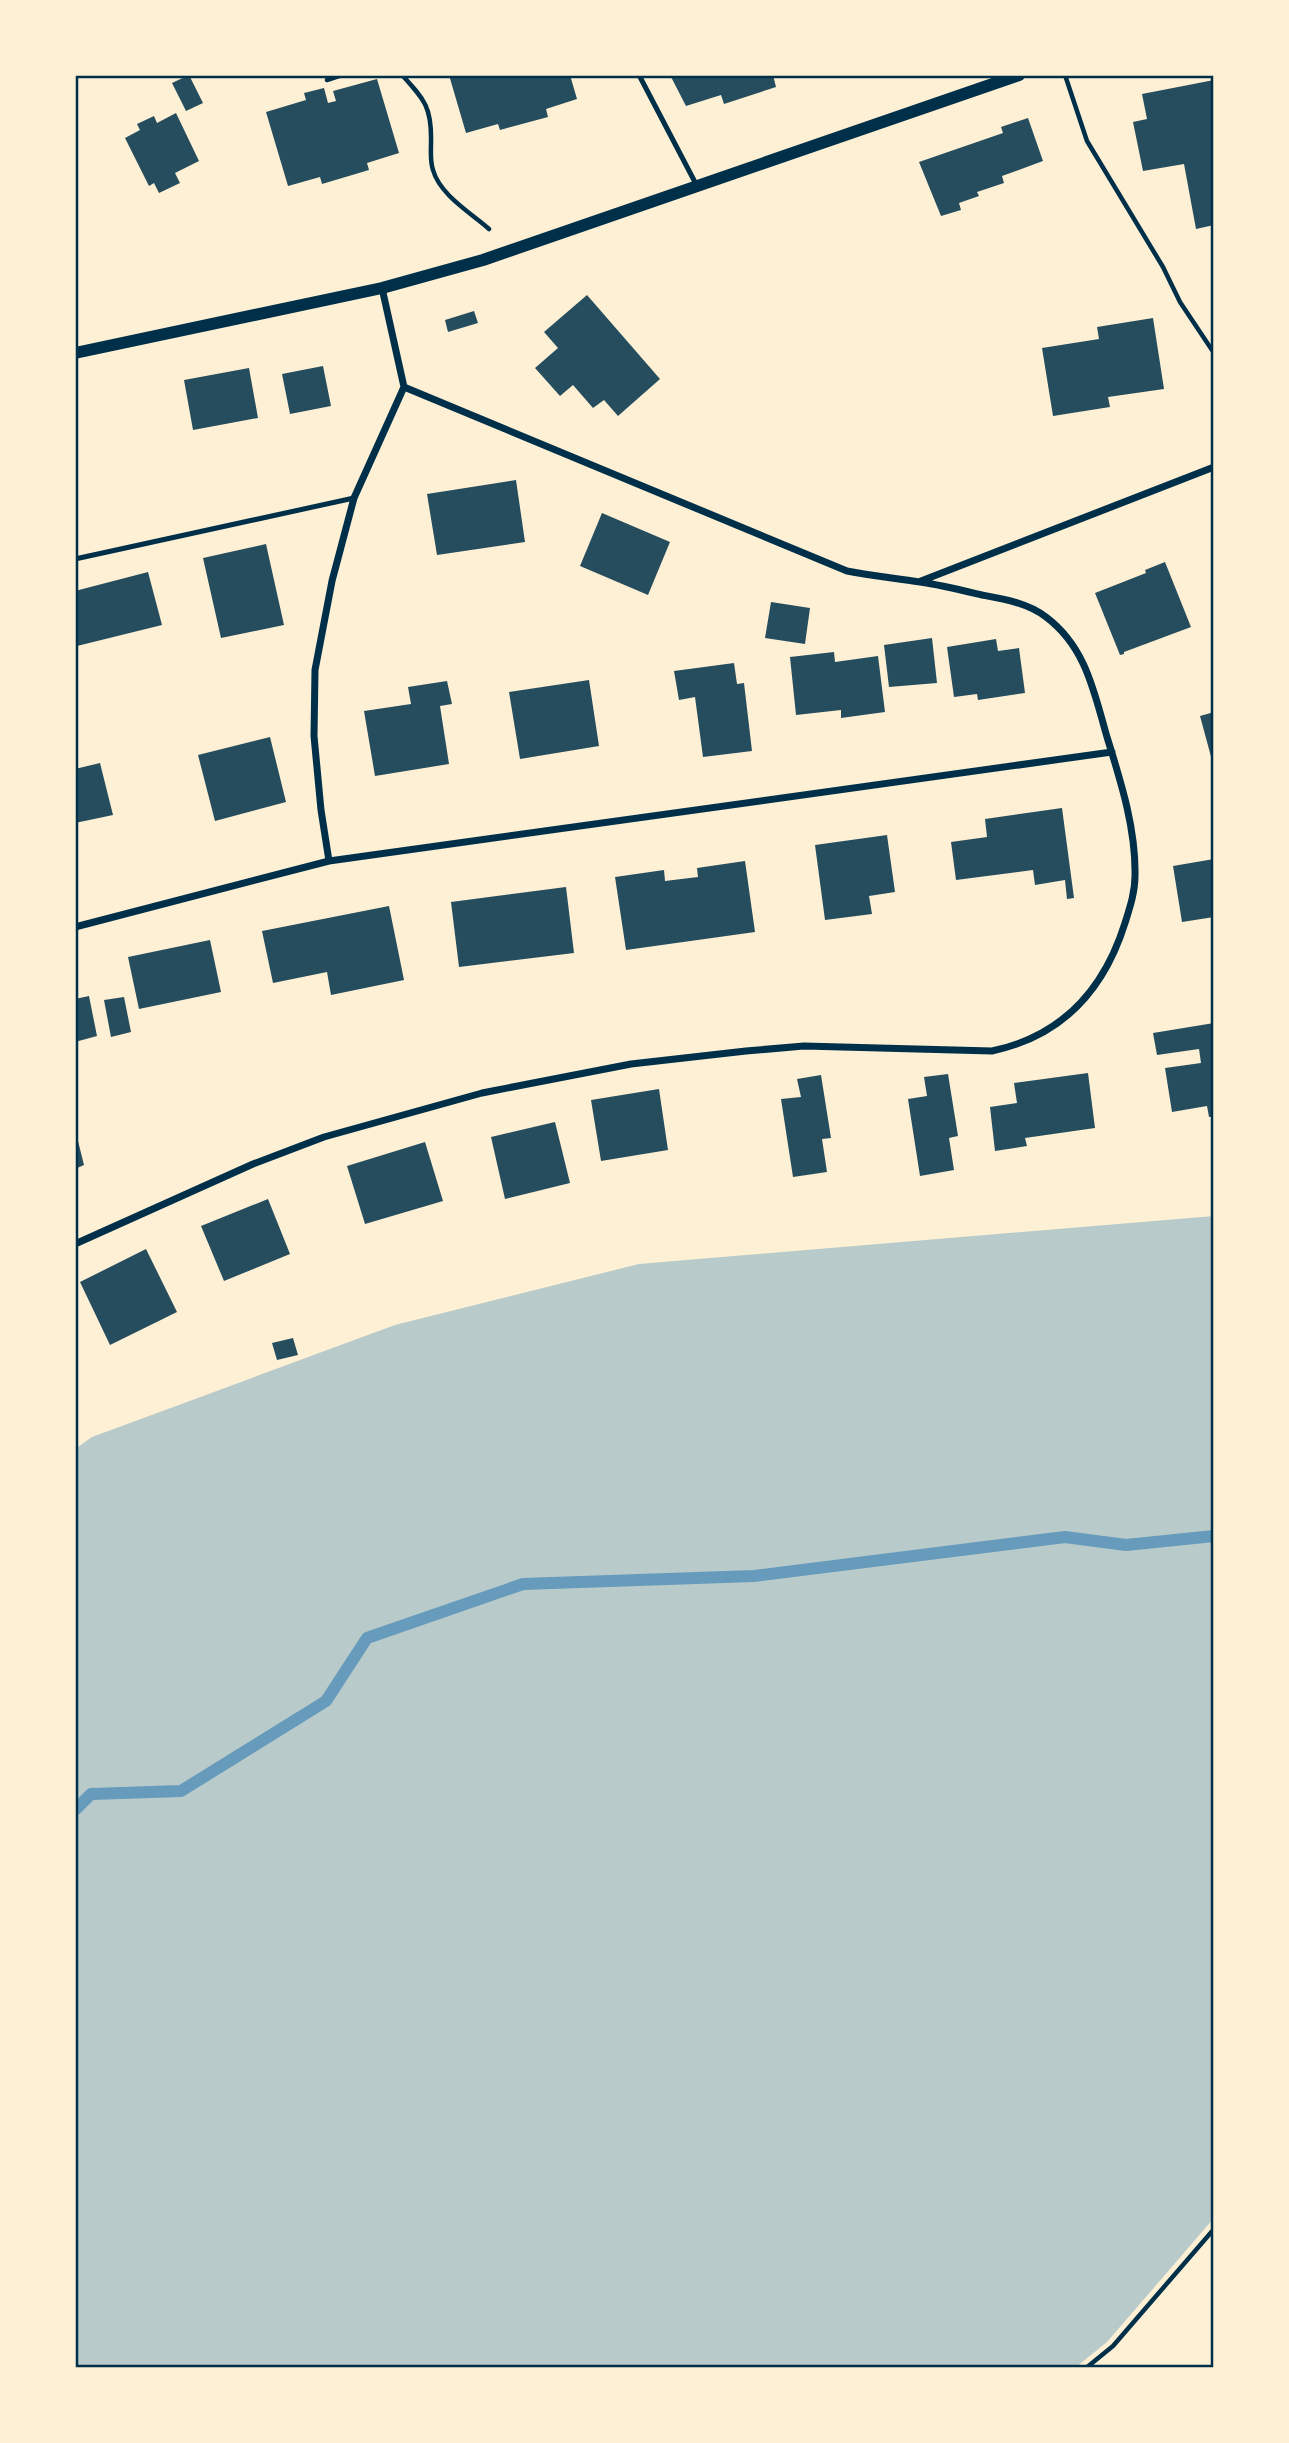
<svg xmlns="http://www.w3.org/2000/svg" width="1289" height="2443" viewBox="0 0 1289 2443" font-family="Figtree,sans-serif">
	<rect width="100%" height="100%" fill="#fdf0d5"/>
	<path fill="#b9caca" d="M1214 1216V2218L1107 2342 1075 2368H75V1449L92 1437 395 1325 639 1264Z"/>
	<g fill="none" stroke-linecap="round" stroke-linejoin="round">
		<path stroke="#669bbc" stroke-width="12" d="M75 1810 91 1794 181 1791 326 1701 367 1638 523 1584 754 1576 1065 1537 1126 1545 1214 1536"/>
	</g>
	<path fill="#264d5e" d="M189 75 203 103 186 111 172 83Z
		M449 75H570L577 99 546 109 548 117 500 130 498 124 466 133Z
		M670 75H773L776 87 724 104 721 95 686 106Z
		M377 79 399 153 367 163 369 170 322 184 320 177 288 186 266 112 306 100 304 93 324 88 328 103 336 101 333 91Z
		M1214 80V225L1196 229 1184 164 1143 171 1133 122 1147 119 1142 94Z
		M176 113 199 161 175 173 180 183 159 193 154 183 149 186 125 138 140 130 137 124 154 116 157 123Z
		M1028 118 1043 161 1002 176 1004 183 977 192 979 196 959 203 961 210 941 216 919 162 1003 133 1001 127Z
		M587 295 660 379 618 416 604 400 593 408 573 385 560 396 535 368 558 348 544 332Z
		M474 311 478 323 448 332 445 320Z
		M1153 318 1164 389 1108 397 1110 407 1053 416 1042 348 1099 339 1097 327Z
		M323 366 331 406 290 414 282 374Z
		M249 368 258 418 193 430 184 380Z
		M516 480 525 542 437 555 427 494Z
		M602 513 670 542 648 595 580 566Z
		M266 544 284 625 221 638 203 558Z
		M1165 562 1191 627 1124 652V654L1120 655 1095 593 1146 573 1145 570Z
		M148 572 162 625 77 646 75 591Z
		M771 602 810 608 805 644 765 638Z
		M932 638 937 683 889 687 884 645Z
		M996 639 998 651 1019 648 1025 693 978 700 977 694 954 697 947 647Z
		M834 652 835 662 878 656 885 712 841 718V710L796 715 790 657Z
		M734 663 737 684 744 683 752 751 703 757 695 697 679 700 674 671Z
		M589 680 599 746 520 759 509 692Z
		M447 681 452 704 440 706 449 764 375 776 364 711 411 704 408 687Z
		M1214 712V764H1213L1200 716Z
		M270 737 286 802 215 821 198 755Z
		M100 763 113 815 75 823V769Z
		M1062 808 1074 898 1067 899 1065 880 1035 885 1033 870 956 880 951 842 987 837 985 819Z
		M887 835 895 892 869 896 872 914 825 920 815 845Z
		M1214 859V917L1182 922 1173 866Z
		M745 861 755 932 626 950 615 877 664 870 665 881 698 877 697 868Z
		M566 887 574 953 459 967 451 902Z
		M389 906 404 980 331 995 327 972 273 983 262 931Z
		M210 940 221 992 139 1009 128 957Z
		M89 996 97 1036 75 1042V999Z
		M124 997 131 1032 111 1037 104 1000Z
		M1214 1023V1117H1209L1207 1106 1172 1112 1165 1068 1201 1063 1199 1049 1157 1055 1153 1033Z
		M1088 1073 1095 1128 1025 1138 1027 1146 995 1151 990 1107 1017 1103 1014 1083Z
		M948 1074 958 1136 949 1138 954 1170 920 1176 908 1099 927 1096 924 1077Z
		M821 1075 831 1138 822 1139 827 1172 793 1177 781 1099 801 1097 797 1079Z
		M659 1089 668 1150 601 1161 591 1100Z
		M555 1122 570 1183 505 1199 491 1137Z
		M75 1129 84 1165 75 1169Z
		M425 1142 443 1201 365 1224 347 1166Z
		M268 1199 290 1254 224 1281 201 1226Z
		M146 1249 177 1312 110 1345 80 1282Z
		M293 1338 298 1355 277 1360 272 1343Z"/>
	<g fill="none" stroke-linecap="round" stroke-linejoin="round">
		<path stroke="#003049" stroke-width="4.5" d="M402 75C425 100 432 108 431 143 431 152 430 161 433 170 440 195 471 213 489 229
			M1065 75 1087 141 1163 267 1180 302 1214 353
			M327 80 342 75
			M1086 2368 1113 2346 1214 2229"/>
		<path stroke="#003049" stroke-width="5" d="M639 75 697 186
			M75 559 354 498"/>
		<path stroke="#003049" stroke-width="7" d="M921 581 1214 467
			M329 861 321 810 314 736 315 670 332 581 354 498 404 387 382 288
			M75 927 329 861 1112 752
			M75 1244 253 1164 324 1137 482 1093 631 1064 746 1051 804 1046 992 1051C1063 1036 1104 990 1125 923 1130 907 1135 892 1135 876 1136 829 1121 782 1107 737 1094 692 1086 647 1046 617 1028 603 1004 599 982 595 961 590 941 585 920 582 895 578 871 576 847 571L404 387"/>
		<path stroke="#003049" stroke-width="12" d="M75 353 382 288 483 260 1019 75"/>
	</g>
	<rect width="1289" height="2443" fill="none" stroke="#fdf0d5" stroke-width="154"/>
	<rect x="77" y="77" width="1135" height="2289" fill="none" stroke="#003049" stroke-width="2.5"/>
</svg>
